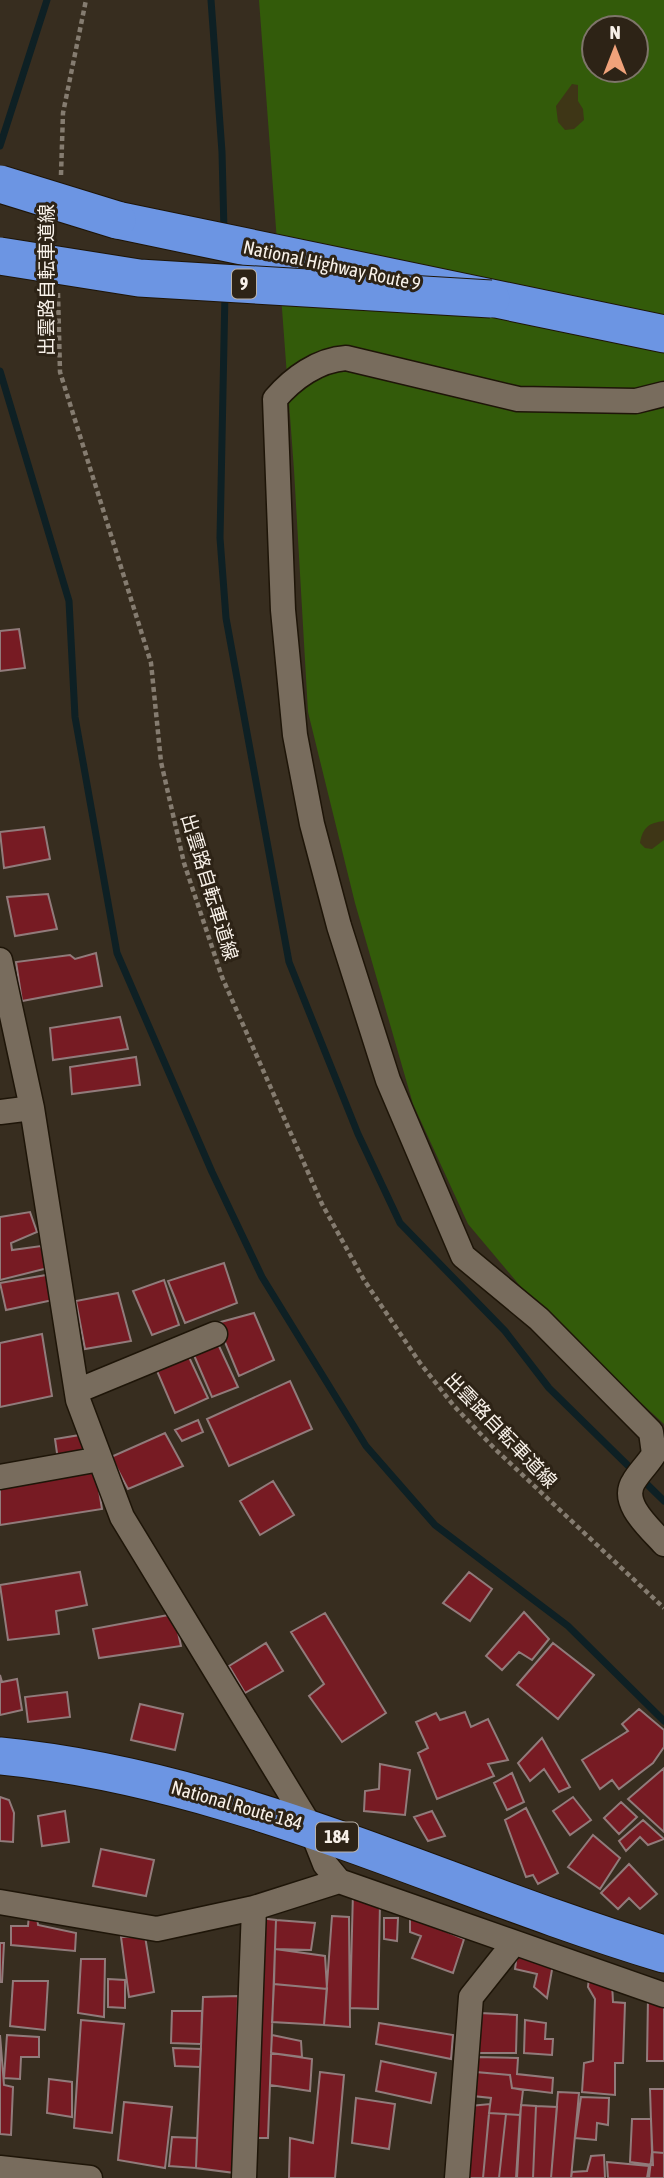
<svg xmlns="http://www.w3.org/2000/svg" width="664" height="2178" viewBox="0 0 664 2178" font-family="'Asap Condensed','Noto Sans JP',sans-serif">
	<rect width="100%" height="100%" fill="#372d1f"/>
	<path fill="#335b0a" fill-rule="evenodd" d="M259 0H664V1424L542 1312 468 1224 413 1104 355 903 308 712 294 470ZM594 28H636V70H594Z"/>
	<path fill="#3e3616" d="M572 84 578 85V101L583 109 584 120 574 129 565 130 558 122 556 106Z
		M664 821V840L652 849 645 848 640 843C643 827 649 823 664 821Z"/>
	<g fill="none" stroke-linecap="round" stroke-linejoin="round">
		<path stroke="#0e2024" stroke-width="7" d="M211 0 222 152 224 231
			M0 146 47 0
			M225 292 220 538 226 618 289 962 358 1134 400 1223 505 1331 549 1388 664 1501
			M0 371 69 601 75 717 117 953 212 1172 262 1277 366 1446 435 1525 568 1626 664 1721"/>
	</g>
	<path fill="#771b23" stroke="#917b7b" stroke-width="2" d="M19 629 25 668 0 671V631Z
		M44 827 50 859 4 868 0 832Z
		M48 894 57 929 15 936 7 897Z
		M96 953 102 986 22 1001 16 962 70 955 75 959Z
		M120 1017 128 1049 53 1060 50 1028Z
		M136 1057 140 1085 72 1094 70 1067Z
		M30 1212 37 1232 11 1243 12 1250 41 1246 48 1268 0 1280V1217Z
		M224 1263 237 1303 185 1323 168 1281Z
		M52 1274 53 1300 6 1310 0 1283Z
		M164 1280 179 1325 152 1335 133 1291Z
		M118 1293 131 1341 85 1349 76 1301Z
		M254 1313 274 1360 239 1376 217 1323Z
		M42 1334 52 1396 0 1407V1343Z
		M218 1344 238 1387 212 1397 193 1353Z
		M188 1355 208 1398 175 1413 157 1371Z
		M290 1381 312 1429 229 1466 207 1419Z
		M198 1420 203 1432 182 1441 175 1430Z
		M165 1433 183 1466 128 1489 111 1457Z
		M80 1435 85 1454 58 1460 55 1439Z
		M95 1465 102 1509 0 1525V1484Z
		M273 1481 294 1515 260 1535 240 1501Z
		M80 1572 87 1605 56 1611 59 1634 8 1640 0 1585Z
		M469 1572 492 1589 470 1621 443 1603Z
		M524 1612 549 1639 532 1660 519 1652 502 1670 486 1656Z
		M325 1613 386 1713 342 1742 309 1696 324 1684 291 1632Z
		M174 1614 181 1646 99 1658 93 1629Z
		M266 1643 283 1671 245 1693 229 1666Z
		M553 1643 594 1675 558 1719 517 1685Z
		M0 1675 2 1682 17 1679 22 1710 0 1715Z
		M67 1692 70 1717 28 1722 25 1697Z
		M140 1704 183 1714 175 1750 131 1740Z
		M639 1709 664 1730V1747L653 1763 619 1789 612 1780 600 1789 582 1760 628 1731 622 1724Z
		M465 1712 471 1727 488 1719 508 1760 488 1764 494 1776 437 1799 418 1753 428 1748 416 1722 436 1713 440 1720Z
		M542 1738 570 1787 559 1792 544 1769 530 1781 518 1763Z
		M380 1764 410 1770 405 1815 364 1811 365 1791 379 1789Z
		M664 1768V1832L628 1799Z
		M512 1773 524 1802 507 1810 494 1783Z
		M0 1797 9 1800 14 1813 13 1842 0 1841Z
		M573 1797 591 1820 570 1835 553 1811Z
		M621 1802 637 1817 619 1834 604 1818Z
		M526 1808 558 1873 538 1884 533 1875 526 1877 505 1820Z
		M65 1811 69 1842 42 1846 38 1816Z
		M432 1811 445 1836 428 1841 414 1817Z
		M643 1820 664 1839 648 1845 640 1837 626 1851 619 1841Z
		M593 1835 620 1858 600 1889 568 1867Z
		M101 1849 154 1860 146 1896 93 1886Z
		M629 1864 657 1894 640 1909 629 1898 618 1909 601 1893Z
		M353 1892 380 1902 378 2009 350 2008Z
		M410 1910 429 1924 464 1939 453 1973 412 1958 421 1936 410 1932Z
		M29 1914 37 1915 38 1925 76 1933 75 1951 11 1945V1926H28Z
		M332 1916 349 1917 350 2027 324 2025Z
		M259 1918 276 1920 268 2138H250Z
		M384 1918H398L397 1941 384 1939Z
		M276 1920 315 1923 311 1950 275 1949Z
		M145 1936 154 1992 129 1997 121 1937Z
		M0 1943H4L2 1982H0Z
		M275 1949 325 1956 327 1989 274 1984Z
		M517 1954 553 1964 547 1998 534 1987 537 1974 515 1969Z
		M81 1959H105L104 2017 78 2013Z
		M589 1977 612 1983 613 2002 625 2003 623 2063H615V2095L582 2092 584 2063 593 2061 595 1999 588 1987Z
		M108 1979 125 1980V2008L108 2007Z
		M13 1981H48L45 2030 10 2026Z
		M274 1984 327 1989 324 2025 272 2022Z
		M238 1996 235 2173 196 2168 203 1997Z
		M648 1997 664 2000V2061H647Z
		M172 2011H202L201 2044 171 2043Z
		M480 2013 517 2015 516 2053H477Z
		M81 2020 124 2024 112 2133 74 2128Z
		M525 2020 546 2023 545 2039H553L552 2055 524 2053Z
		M379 2023 453 2035 451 2059 376 2044Z
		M0 2035 4 2085 13 2087 11 2135 0 2134Z
		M7 2035 39 2037V2057H21L20 2079 4 2078Z
		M272 2035 301 2041 302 2057 271 2053Z
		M173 2048 201 2049 200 2067 175 2066Z
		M271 2053 312 2059 310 2091 270 2085Z
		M476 2057 518 2058 517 2074 553 2078 552 2093 512 2088 510 2075 476 2072Z
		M381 2061 436 2073 431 2103 376 2091Z
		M320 2072 344 2075 335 2178H289L290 2138 313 2143Z
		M476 2072 510 2075 512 2088 523 2090 520 2115 489 2113 491 2098 473 2096Z
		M49 2079 72 2082V2117L47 2113Z
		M650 2089H664V2153L652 2152Z
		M558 2092 579 2093 571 2178H551Z
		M581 2097 609 2098 608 2125 597 2123 596 2140 575 2138Z
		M356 2098 395 2104 389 2149 352 2143Z
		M124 2102 172 2107 165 2168 118 2160Z
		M490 2104 483 2178H464L470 2106Z
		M521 2105 536 2106 533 2178H517Z
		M536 2106 557 2107 551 2178H533Z
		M489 2113 506 2114 499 2178H483Z
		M506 2114 520 2115 516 2178H499Z
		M632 2119H651L653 2165 630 2162Z
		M172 2137 197 2138 196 2168 169 2166Z
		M652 2152 664 2153V2178H649Z
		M604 2155 605 2178H571L572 2172 587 2171 591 2156Z
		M607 2162 649 2166 647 2178H608Z"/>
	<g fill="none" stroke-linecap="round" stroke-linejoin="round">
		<defs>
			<path id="minor" d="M664 394 636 401 518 399 346 358C318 360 293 378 275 399L283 610 295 735 312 824 339 926 388 1080 463 1256 539 1319 651 1432 654 1454C648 1464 640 1471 634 1481 619 1503 651 1529 664 1544
				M0 960 32 1108 78 1400 122 1517 310 1826 325 1864 339 1881 254 1908 157 1929 0 1902
				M0 1112 32 1108
				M77 1391 215 1334
				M0 1477 100 1459
				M339 1881 664 1995
				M0 2168 90 2178
				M244 2178 254 1908
				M457 2178 471 1997 514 1943"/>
			<path id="highway" d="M117 220 664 334
				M0 1756C236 1779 441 1887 664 1954"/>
		</defs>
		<use href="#minor" stroke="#1e1508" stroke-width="27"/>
		<use href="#highway" stroke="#1e1508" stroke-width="39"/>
		<path stroke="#857c70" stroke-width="4.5" stroke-dasharray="5 3.5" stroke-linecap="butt" d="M61 175 63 113 86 0
			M58 293 60 372 151 663 161 762 184 863 222 977 322 1204 364 1280 420 1363 454 1406 495 1449 664 1608"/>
		<use href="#minor" stroke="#786c5d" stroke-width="24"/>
		<use href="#highway" stroke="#6c95e3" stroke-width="37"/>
		<defs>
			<path id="highway-bridge" d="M0 184 117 220
				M0 256 139 278 491 299"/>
		</defs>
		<use href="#highway-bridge" stroke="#1e1508" stroke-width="39" stroke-linecap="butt"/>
		<use href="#highway-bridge" stroke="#6c95e3" stroke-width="37"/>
	</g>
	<g text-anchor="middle" stroke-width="6" stroke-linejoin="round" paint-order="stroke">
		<g fill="#2d2316" stroke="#bbb3aa" stroke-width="2">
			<rect x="232" y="269.5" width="24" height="29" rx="5"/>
			<rect x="316" y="1822.5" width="42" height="29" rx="5"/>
		</g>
		<g font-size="18" font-weight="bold" fill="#f8f1e9">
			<text x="244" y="290">9</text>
			<text x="337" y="1843">184</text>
		</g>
		<g font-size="19" fill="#f8f1e9" stroke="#2d2316">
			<text transform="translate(332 265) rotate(12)" y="7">National Highway Route 9</text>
			<text transform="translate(46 280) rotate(-90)" y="7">出雲路自転車道線</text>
			<text transform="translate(210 887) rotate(73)" y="7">出雲路自転車道線</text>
			<text transform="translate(501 1430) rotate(46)" y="7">出雲路自転車道線</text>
			<text transform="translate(237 1805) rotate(16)" y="7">National Route 184</text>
		</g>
	</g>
	<g transform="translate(615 49)"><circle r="33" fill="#2d2316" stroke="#7e756a" stroke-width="2"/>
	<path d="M0-5L12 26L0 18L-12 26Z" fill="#f0a27a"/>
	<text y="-10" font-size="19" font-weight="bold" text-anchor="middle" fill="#f8f1e9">N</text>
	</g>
</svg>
